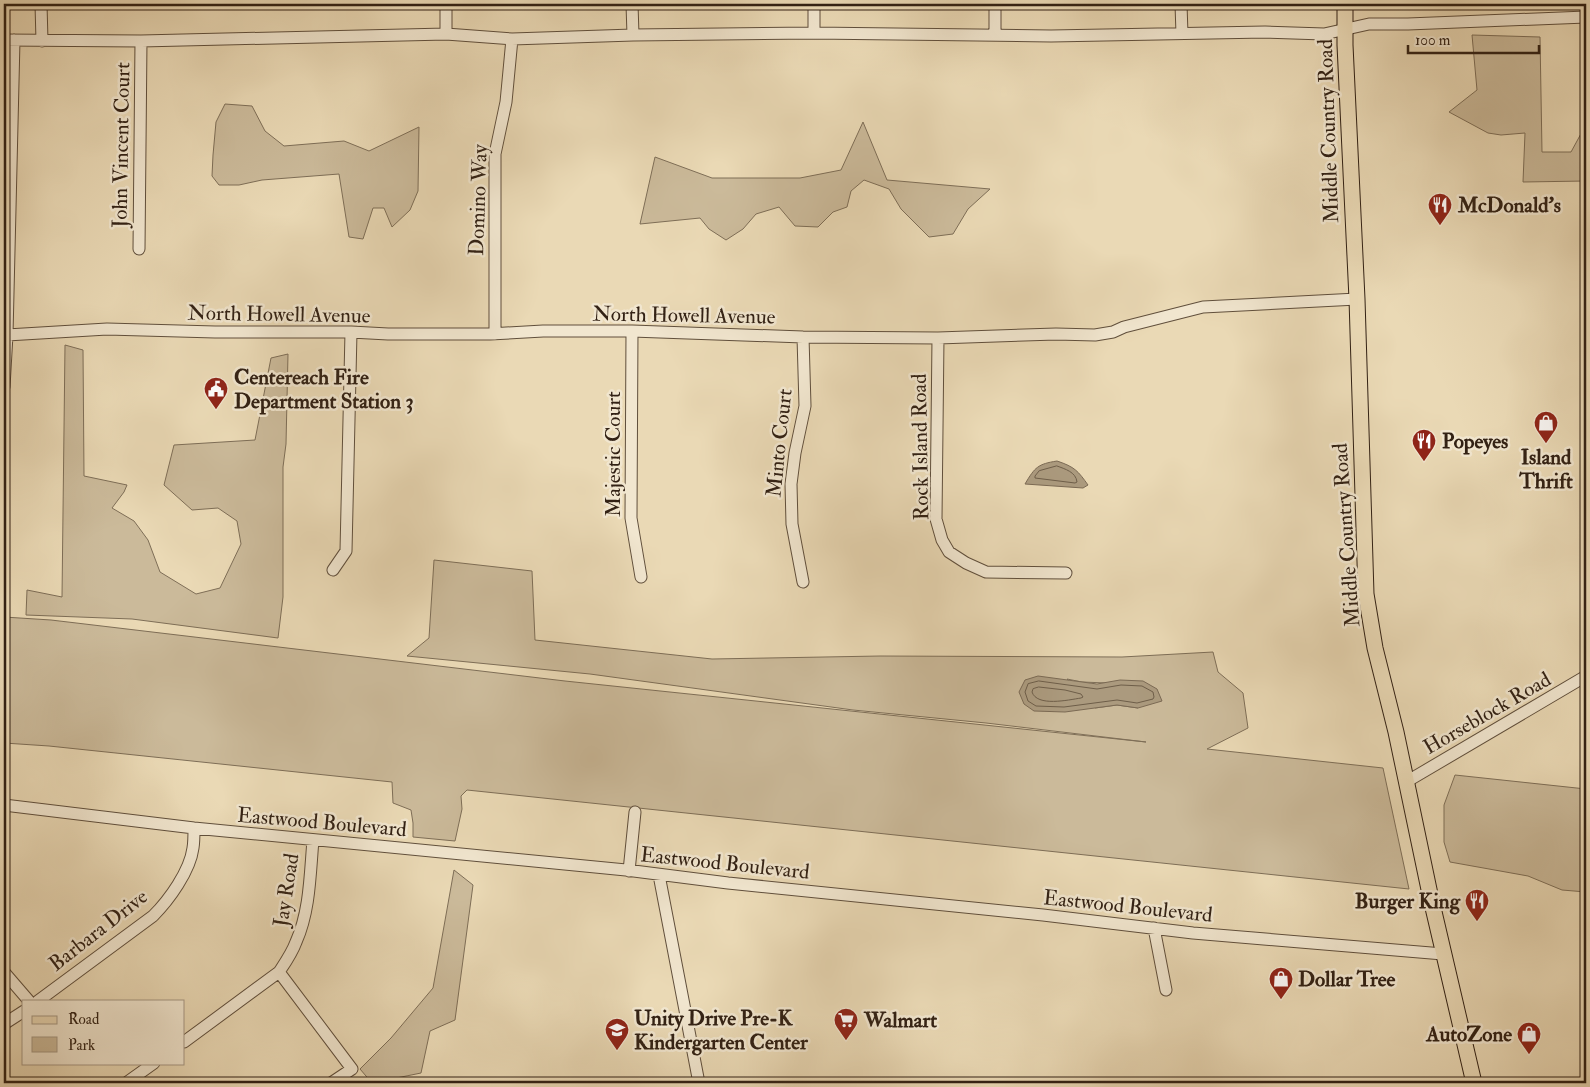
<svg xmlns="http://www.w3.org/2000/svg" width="1590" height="1087" viewBox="0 0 1590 1087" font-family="'IM FELL Double Pica',serif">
	<rect width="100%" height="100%" fill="#ead9b5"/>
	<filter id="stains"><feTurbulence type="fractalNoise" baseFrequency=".004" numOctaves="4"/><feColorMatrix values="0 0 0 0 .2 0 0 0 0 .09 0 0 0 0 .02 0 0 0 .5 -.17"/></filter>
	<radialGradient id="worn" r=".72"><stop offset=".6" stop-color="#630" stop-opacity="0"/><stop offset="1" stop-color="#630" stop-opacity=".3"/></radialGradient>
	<path fill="#cbba9a" stroke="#7e6e57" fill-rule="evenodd" d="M1472 35 1540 37 1542 152H1571L1583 130 1586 104V181L1523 182 1525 133 1501 135 1488 133 1449 112 1477 90Z
		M225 104 252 106 265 131 284 146 344 141 369 151 419 127 418 191 410 210 392 227 384 208H373L363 239 349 237 339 174 262 180 239 185H219L212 176 213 155 216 122Z
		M863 122 887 180 990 189 968 209 953 234 929 237 901 209 889 189 864 180 851 191 847 207 833 212 818 227 795 226 779 207 756 214 743 229 726 240 709 229 700 218 640 224 655 157 712 178H800L841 170Z
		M65 345 83 350 84 476 127 485 124 492 112 508 134 521 148 540 160 572 196 594 220 588 241 544 237 521 218 508 192 510 164 485 174 445 255 440 271 358 288 354 286 444 283 467V597L278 638 132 619 26 615 27 590 62 597Z
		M434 560 532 571 535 640 712 659 880 656 1122 657 1213 652 1218 672 1243 693 1248 728 1207 749 1383 768 1409 889 467 790 461 796 462 809 455 841 413 837V823L411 810 393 803 392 782 49 746 4 743V617L51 620 565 681 1146 742 986 723 853 710 590 674 407 656 429 638ZM1067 679 1082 682 1107 683 1138 708 1117 705 1095 708Z
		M1455 775 1586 789V892L1562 890 1528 876 1450 862 1444 842V805Z
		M454 870 473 885 455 1020 430 1031 421 1073 372 1083 360 1069 391 1038 433 988Z"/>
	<path fill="#ab9a7e" stroke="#7b6a54" d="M1057 461C1075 467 1078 471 1088 485L1083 488 1025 484C1035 467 1038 464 1057 461Z
		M1038 676 1097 684 1120 680 1143 681 1157 689 1162 701 1138 708 1117 705 1065 712 1034 711 1024 704 1019 692 1025 680Z"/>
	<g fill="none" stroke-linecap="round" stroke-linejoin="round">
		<path stroke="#6e5e49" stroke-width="1" d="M1057 466C1065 469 1076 472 1077 482L1075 483 1035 478V476L1039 471Z
			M1039 681 1097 689 1121 685 1142 686 1153 692 1154 697 1153 699 1137 703 1117 700 1064 707 1036 706 1028 701 1025 692 1028 684Z
			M1039 687 1065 690 1081 694 1083 697 1081 698C1068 700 1037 707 1032 692L1033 689Z"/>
		<defs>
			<path id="minor" d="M41 4 42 41
				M632 4 633 35
				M814 4V33
				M995 4V35
				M1181 4 1182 34
				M446 34V4
				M4 40 141 41 446 34 512 39 633 35 814 33 1051 36 1265 32 1324 34 1369 24H1408L1586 17
				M139 249 141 41
				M632 331 631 518 641 577
				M495 334V154L506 102 512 39
				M7 335 107 329 215 332H351L388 334H490L543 331H632L803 337 938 338 1056 334 1095 335 1113 332 1124 327 1203 307 1357 299
				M803 337 805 406 795 453 791 484 792 524 803 582
				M938 338 936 519 942 540 949 552 966 563 986 572 1066 573
				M4 387 7 335 14 40
				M333 570 346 551 351 332
				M1406 782 1586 676
				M4 805 194 828 626 870 728 883 1043 915 1193 933 1443 954
				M629 871 635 812
				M659 875 699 1083
				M1154 928 1166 990
				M4 972 29 1001
				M279 972 352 1069 331 1083
				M38 1001 153 916C169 900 190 871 193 848 194 842 194 835 194 828
				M4 1024 24 1011
				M184 1042 279 972C285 963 292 953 296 942 310 911 310 874 313 840
				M126 1083 154 1063"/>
			<path id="major" d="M1345 4V45L1357 299 1366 594 1375 648 1396 732 1431 899 1474 1083"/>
		</defs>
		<use href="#minor" stroke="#604f3c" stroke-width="13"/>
		<use href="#major" stroke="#322114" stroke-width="17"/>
		<use href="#minor" stroke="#f1e6cf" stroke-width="11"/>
		<use href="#major" stroke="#ead9b5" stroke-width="15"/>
	</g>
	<defs>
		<symbol id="restaurant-pin" viewBox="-11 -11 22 30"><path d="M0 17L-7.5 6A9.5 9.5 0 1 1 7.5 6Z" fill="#8f2418" stroke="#f1e6cf"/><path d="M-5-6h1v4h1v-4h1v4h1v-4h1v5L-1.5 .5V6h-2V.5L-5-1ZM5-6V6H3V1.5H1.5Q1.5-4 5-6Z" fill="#fff"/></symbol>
		<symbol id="civic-pin" viewBox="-11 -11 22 30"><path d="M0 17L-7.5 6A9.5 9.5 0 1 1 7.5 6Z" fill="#8f2418" stroke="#f1e6cf"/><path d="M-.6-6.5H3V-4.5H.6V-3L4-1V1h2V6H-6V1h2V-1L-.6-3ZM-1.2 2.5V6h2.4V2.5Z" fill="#fff"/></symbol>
		<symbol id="shop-pin" viewBox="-11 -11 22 30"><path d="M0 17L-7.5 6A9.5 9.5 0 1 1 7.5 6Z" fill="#8f2418" stroke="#f1e6cf"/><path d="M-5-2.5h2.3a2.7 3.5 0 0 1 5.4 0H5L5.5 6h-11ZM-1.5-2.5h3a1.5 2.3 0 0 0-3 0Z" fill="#fff"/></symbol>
		<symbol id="supermarket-pin" viewBox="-11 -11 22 30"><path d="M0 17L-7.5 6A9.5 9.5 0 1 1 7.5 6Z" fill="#8f2418" stroke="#f1e6cf"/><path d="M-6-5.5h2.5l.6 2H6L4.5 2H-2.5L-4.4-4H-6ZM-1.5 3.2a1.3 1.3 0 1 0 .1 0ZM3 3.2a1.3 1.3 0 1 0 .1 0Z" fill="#fff"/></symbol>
		<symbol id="school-pin" viewBox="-11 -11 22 30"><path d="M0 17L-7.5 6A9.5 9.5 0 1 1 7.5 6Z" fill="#8f2418" stroke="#f1e6cf"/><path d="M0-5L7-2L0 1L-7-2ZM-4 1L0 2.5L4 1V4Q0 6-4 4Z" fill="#fff"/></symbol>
	</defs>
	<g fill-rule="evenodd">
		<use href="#restaurant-pin" x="1426" y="191" width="28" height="38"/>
		<use href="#civic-pin" x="202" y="375" width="28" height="38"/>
		<use href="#shop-pin" x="1532" y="409" width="28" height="38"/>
		<use href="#restaurant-pin" x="1410" y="427" width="28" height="38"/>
		<use href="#restaurant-pin" x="1463" y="887" width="28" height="38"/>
		<use href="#shop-pin" x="1267" y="965" width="28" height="38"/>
		<use href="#supermarket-pin" x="832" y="1006" width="28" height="38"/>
		<use href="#school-pin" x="603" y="1016" width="28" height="38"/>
		<use href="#shop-pin" x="1515" y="1020" width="28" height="38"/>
	</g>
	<g text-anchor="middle" stroke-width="5" stroke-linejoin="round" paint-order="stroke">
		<g font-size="21" fill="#322114" stroke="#f1e6cf">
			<text transform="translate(1328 131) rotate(-92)" y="7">Middle Country Road</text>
			<text transform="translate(121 145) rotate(-89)" y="7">John Vincent Court</text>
			<text transform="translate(478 200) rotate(-88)" y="7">Domino Way</text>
			<text transform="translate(279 314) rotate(1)" y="7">North Howell Avenue</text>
			<text transform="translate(684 315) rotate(1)" y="7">North Howell Avenue</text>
			<text transform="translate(779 443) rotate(-84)" y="7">Minto Court</text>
			<text transform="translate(920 447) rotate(-91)" y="7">Rock Island Road</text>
			<text transform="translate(613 454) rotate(-90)" y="7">Majestic Court</text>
			<text transform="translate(1346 535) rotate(-94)" y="7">Middle Country Road</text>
			<text transform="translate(1487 713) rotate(-30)" y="7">Horseblock Road</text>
			<text transform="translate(322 822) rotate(5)" y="7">Eastwood Boulevard</text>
			<text transform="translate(725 863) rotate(6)" y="7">Eastwood Boulevard</text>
			<text transform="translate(286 890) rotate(-81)" y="7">Jay Road</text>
			<text transform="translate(1128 906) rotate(6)" y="7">Eastwood Boulevard</text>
			<text transform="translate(98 930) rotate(-38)" y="7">Barbara Drive</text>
		</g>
		<g font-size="21" font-weight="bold" fill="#322114" stroke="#f1e6cf" text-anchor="start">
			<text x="1458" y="212">McDonald's</text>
			<text x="234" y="384">Centereach Fire<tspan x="234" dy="24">Department Station 3</tspan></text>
			<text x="1442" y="448">Popeyes</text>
			<text x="1546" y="464" text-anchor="middle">Island<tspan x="1546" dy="24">Thrift</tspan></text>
			<text x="1460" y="908" text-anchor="end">Burger King</text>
			<text x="1298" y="986">Dollar Tree</text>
			<text x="634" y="1025">Unity Drive Pre-K<tspan x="634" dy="24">Kindergarten Center</tspan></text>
			<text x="864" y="1027">Walmart</text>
			<text x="1512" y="1041" text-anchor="end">AutoZone</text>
		</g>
	</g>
	<rect width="1590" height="1087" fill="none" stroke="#ead9b5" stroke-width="20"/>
	<rect x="5" y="5" width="1580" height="1077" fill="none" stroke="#322114" stroke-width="2.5"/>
	<rect x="10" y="10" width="1570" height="1067" fill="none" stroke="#322114"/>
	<rect x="22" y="1000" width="162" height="65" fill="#f1e6cf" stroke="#a59784"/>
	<rect x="32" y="1016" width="25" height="8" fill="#ead9b5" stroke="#a59784"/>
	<text x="68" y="1024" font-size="15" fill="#322114">Road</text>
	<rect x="32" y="1037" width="25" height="15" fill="#cbba9a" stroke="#a59784"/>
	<text x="68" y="1050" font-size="15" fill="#322114">Park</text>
	<path d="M1408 45v8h131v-8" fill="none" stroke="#322114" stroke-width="2.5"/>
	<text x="1415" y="45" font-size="15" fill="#322114" stroke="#f1e6cf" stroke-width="4" paint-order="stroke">100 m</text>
	<rect width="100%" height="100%" filter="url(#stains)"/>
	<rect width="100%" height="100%" fill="url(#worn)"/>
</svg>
